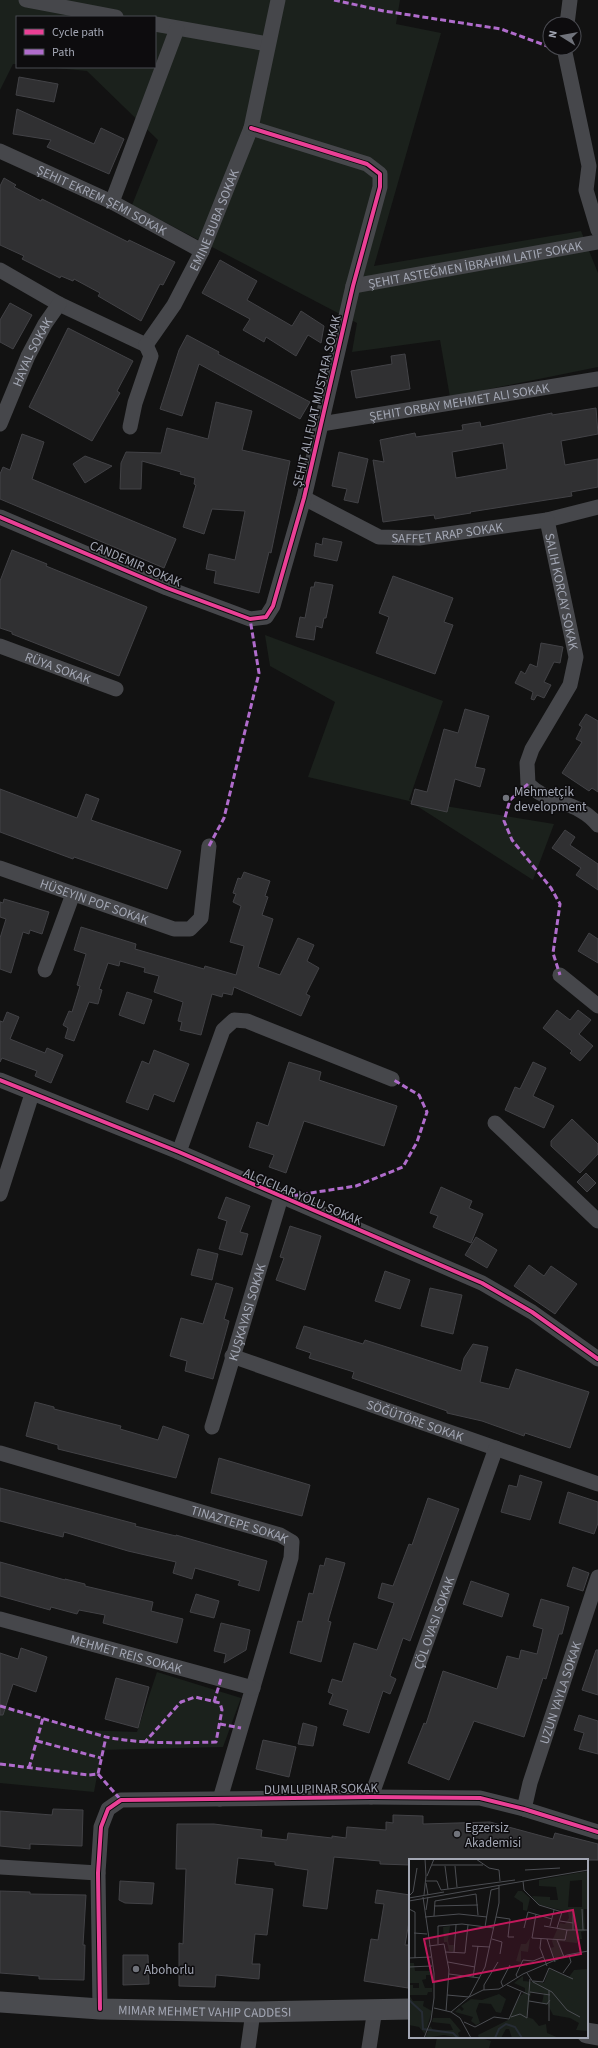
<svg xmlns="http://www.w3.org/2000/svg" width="598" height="2048" viewBox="0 0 598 2048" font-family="'Source Sans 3',sans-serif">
	<rect width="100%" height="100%" fill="#121212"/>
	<path fill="#1b211c" d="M0 0H400L396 24 441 33 374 266 581 231 598 273V367L450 397 440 340 352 352 357 323 132 205 158 140 87 71 46 67H155V17H17V64H13L0 90Z
		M265 635 443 701 409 800 554 824 533 880 409 801 308 777 335 702 270 666Z
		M157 1672 241 1698 223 1747 102 1750 94 1792 0 1783V1704L80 1730 137 1732Z
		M437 2037H478L491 2041 489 2048H435Z"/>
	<path fill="#303032" stroke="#424246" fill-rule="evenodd" d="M19 77 58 84 54 102 16 95Z
		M17 109 94 144 101 128 124 139 109 174 47 147 51 140 13 134Z
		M4 178 16 185 14 187 41 201 42 199 128 242 129 240 175 262 163 285 160 284 141 321 98 296 100 293 74 279 73 281 61 276 60 278 22 259 24 256 0 245V186Z
		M220 260 257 281 247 300 292 326 301 311 324 326 321 343 308 335 296 356 266 337 264 342 243 330 250 319 202 293Z
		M10 303 32 315 13 349 0 342V320Z
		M68 328 133 361 117 391 120 393 92 441 29 407Z
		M187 335 219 352 218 354 310 402 300 419 199 364 182 416 160 409 179 350Z
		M405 354 410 389 356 398 351 371 392 364 391 356Z
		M216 402 252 411 242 450 290 461 271 553 269 552 259 593 214 583 216 571 206 569 209 554 235 560 245 511 212 509 204 534 183 527 196 485 194 484 195 478 180 474 181 472 142 461 141 489H120L121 463 126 452 161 453 167 428 208 439Z
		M596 408 598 434 561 441 565 465 598 459V487L571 492 572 496 470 512 471 513 452 516 435 519 434 515 383 522 373 460 384 462 380 440 415 433 416 437 463 430 462 425 480 422 481 427 552 413V415ZM503 443 507 469 456 478 452 452Z
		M22 434 44 442 32 479 176 539 164 568 0 499V474L3 467 10 470Z
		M339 452 368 459 358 503 344 500 347 489 332 486Z
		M85 456 112 466 85 483 73 464Z
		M323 538 342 542 337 561 314 556 316 543 322 545Z
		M12 550 47 564 46 566 147 607 119 676 12 634V632L0 628V581Z
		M393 576 453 598 444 622 453 625 435 674 376 653 389 617 379 613Z
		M315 582 333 585 326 618H324L322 628 316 626 314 640 296 637 300 617 305 618 311 587H314Z
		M541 643 563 647 560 663 554 662 544 682 551 685 544 698 537 695 534 700 531 699 533 692 515 683 521 671 525 674 530 664 537 667Z
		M465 709 489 716 475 767 485 769 480 787 455 779 447 812 411 804 415 789 427 792 444 729 458 733Z
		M586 714 598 721V792L592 788 589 791 562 773 582 742 576 739 582 727 579 725Z
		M0 789 77 818 86 794 99 799 91 820 181 851 167 889 74 857 73 859 0 832Z
		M565 830 575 837 570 845 598 864V890L576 875 581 868 552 848Z
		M244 872 270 881 265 896 268 897 262 915 273 919 258 967 280 975 298 938 314 945 307 961 319 968 306 994 310 996 301 1016 234 987 232 995 223 993 222 997 212 994 201 1035 180 1030 182 1022 178 1021 183 1002 154 992 159 976 144 972 145 968 120 961 119 966 108 963 99 989 102 990 98 1004 89 1002 74 1041 65 1038 68 1028 63 1025 69 1011 72 1012 80 986 77 985 86 954 74 950 81 927 136 944 135 949 204 969 205 966 236 975 244 946 230 942 241 906 233 902 236 894 233 893 238 878 241 879Z
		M4 899 49 912 42 934 30 930 29 934 23 932 11 973 0 969V938L6 919 0 917V902L3 903Z
		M589 933 598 939V963L578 951Z
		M127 992 152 1000 144 1024 119 1015Z
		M557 1010 570 1020 578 1010 591 1020 579 1034 593 1046 580 1061 570 1053 572 1051 543 1028Z
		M7 1012 19 1017 10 1039 45 1053 47 1048 63 1055 51 1083 35 1076 37 1071 2 1058 0 1062V1021L3 1022Z
		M154 1050 189 1064 174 1102 154 1094 148 1110 126 1102 142 1061 149 1064Z
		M289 1062 321 1072 319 1080 397 1106 384 1146 304 1121 286 1173 269 1167 274 1155 249 1147 257 1122 268 1126Z
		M533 1062 546 1068 533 1096 554 1106 544 1128 505 1110 515 1087 520 1089Z
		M572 1119 598 1144V1154L580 1173 551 1146V1141Z
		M586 1173 596 1183 587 1192 577 1182Z
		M441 1187 472 1201 469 1208 483 1214 471 1243 433 1227 438 1216 430 1213Z
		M226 1197 250 1206 240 1232 248 1234 242 1255 219 1249 227 1221 218 1218Z
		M290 1226 321 1236 305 1290 276 1280 284 1258 280 1257Z
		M476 1237 497 1250 487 1268 465 1255Z
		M198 1249 218 1254 212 1280 191 1275Z
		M529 1265 544 1276 551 1266 577 1284 555 1314 514 1286Z
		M385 1271 410 1280 400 1309 375 1301Z
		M216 1283 233 1288 224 1319 229 1321 213 1379 185 1371 187 1361 170 1356 181 1318 203 1324Z
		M430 1288 462 1295 453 1334 421 1326Z
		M304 1326 363 1344 365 1340 461 1371 464 1358 473 1344 488 1347 480 1382 509 1389 516 1369 589 1392 570 1448 525 1433 524 1436 482 1421 447 1413V1411L352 1378 354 1372 309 1358 311 1353 296 1348Z
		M35 1402 54 1407V1409L121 1426 120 1429 158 1440 163 1426 189 1435 176 1478 58 1449V1445L26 1436Z
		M219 1458 310 1485 302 1516 211 1493Z
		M520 1475 542 1482 530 1520 501 1512 509 1485 517 1487Z
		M0 1488 136 1524 135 1526 176 1536V1535L267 1561 259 1591 238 1585 240 1581 195 1568 192 1579 173 1573 176 1562 128 1551 64 1532 63 1537 0 1521Z
		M568 1492 598 1502V1523L594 1534 559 1523Z
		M428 1498 459 1509 410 1641 403 1638 390 1676 396 1679 390 1694 383 1691 369 1733 343 1725 348 1710 329 1704 333 1694 328 1692 332 1679 342 1682 354 1643 377 1650 394 1603 378 1598 382 1583 393 1586 409 1544 412 1545Z
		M326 1558 345 1563 328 1621 331 1622 321 1662 290 1653 298 1621 302 1622 309 1593 313 1594 320 1565 324 1566Z
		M0 1562 65 1580V1579L85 1584V1586L153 1602 151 1611 183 1619 177 1643 103 1623 105 1615 79 1610 77 1614 51 1607 50 1610 0 1596Z
		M573 1567 589 1573 583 1591 567 1586Z
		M471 1581 509 1594 502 1617 463 1604Z
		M196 1594 219 1601 214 1618 190 1612Z
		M541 1599 569 1607 562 1634H559L546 1679 543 1678 524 1737 474 1721 449 1780 408 1763 424 1723 426 1724 443 1671 497 1689 507 1656 519 1659 521 1650 537 1654 543 1629 533 1626Z
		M221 1623 250 1630 246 1650 224 1663 226 1654 214 1651Z
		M21 1648 47 1657 36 1692 13 1684 3 1715H0V1653L18 1659Z
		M596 1650H598V1695L582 1690Z
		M116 1678 149 1687 138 1728 105 1719Z
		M579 1715 598 1721V1754L579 1749 584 1733 574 1730Z
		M303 1723 317 1727 313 1746 298 1744Z
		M263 1740 296 1747 289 1777 256 1769Z
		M53 1809 83 1810 82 1846 30 1844V1849L0 1846V1811L52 1815Z
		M393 1815 423 1816V1824L490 1822 553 1839 555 1833 598 1844V1860H410V1865L380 1864V1861L334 1857 327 1909 303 1906 308 1870 275 1865V1862L238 1858 235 1884 273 1889 267 1935 255 1934 252 1964H260L259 1979 216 1975 215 1987 179 1986V1943L183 1944 186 1869H176L177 1824H214L262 1830 261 1837 287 1840 288 1833 332 1838V1836L346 1838 347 1827 386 1830V1822L393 1823Z
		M120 1881 154 1883 152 1904 125 1903 119 1900Z
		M377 1890 410 1895V1916L405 1945H410L408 1988 364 1981 371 1939 378 1940 384 1904 375 1903Z
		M0 1891 30 1892V1894L86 1895 83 1945H85L84 1980 39 1979V1976L0 1973Z
		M123 1955H148L149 1984 123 1985Z"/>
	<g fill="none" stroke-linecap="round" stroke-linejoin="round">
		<g stroke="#46474b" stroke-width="15">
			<path d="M26 0 116 17"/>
			<path d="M155 24 268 44"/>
			<path d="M567 24 570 0"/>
			<path d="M564 48 589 166 586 190 598 230"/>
			<path id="s1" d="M0 151 112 202 202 251"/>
			<path d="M112 202 177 29"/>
			<path d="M0 270 59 304 146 345"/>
			<path id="s2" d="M353 286 598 242"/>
			<path id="s3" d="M146 345 174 305 202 251 251 128 278 0"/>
			<path id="s4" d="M0 424 28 356 45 324 59 304"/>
			<path id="s5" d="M321 424 598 379"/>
			<path d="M130 427 135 403 151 356 146 345"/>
			<path id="s6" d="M304 498 379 537 419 538 547 520 598 507"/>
			<path d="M0 517 167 588 250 619 266 617 273 606 304 498 353 286 380 187V174L367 164 251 128"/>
			<path id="s7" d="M547 520 576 657 570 685 532 749 527 763 528 784C549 805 578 800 598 825"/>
			<path id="s8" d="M0 646 116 689"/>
			<path id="s9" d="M0 868 174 929H190L201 918 209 846"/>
			<path d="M45 970 73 894"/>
			<path d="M560 975 598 1006"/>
			<path d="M0 1080 179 1152 482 1283 532 1312 598 1359"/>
			<path d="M495 1123 598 1221"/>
			<path d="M179 1152 223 1030 234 1020 247 1021 392 1079"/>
			<path d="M0 1194 32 1094"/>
			<path id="s10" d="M232 1356 598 1484"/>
			<path id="s11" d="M212 1427 281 1197"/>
			<path id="s12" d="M0 1453 280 1535 292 1542 291 1558 220 1799"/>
			<path id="s13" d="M0 1619 253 1688"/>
			<path id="s14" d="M371 1797 496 1448"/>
			<path id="s15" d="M524 1809 530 1783 598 1577"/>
			<path d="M0 1867 98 1873"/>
			<path d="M100 2009 98 1873 101 1827 108 1809 121 1800 371 1797 480 1798 524 1809 598 1832"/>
			<path d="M248 2048 253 2012"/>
			<path d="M369 2048 375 2009"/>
		</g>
		<g stroke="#4a4b4f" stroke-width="21">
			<path id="s16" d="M0 2002 100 2009 253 2012 410 2009"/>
			<path d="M587 2033 598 2035"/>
		</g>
		<path stroke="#b06ccc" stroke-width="3" stroke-dasharray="6 3" stroke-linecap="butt" d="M334 0 384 11 501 29 550 47
			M553 48 564 52
			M528 784 510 800 504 821 512 840 551 888 560 904 553 953 560 975
			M209 846 224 818 259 673 250 619
			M284 1197 356 1186 403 1167 417 1142 427 1112 419 1095 392 1079
			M214 1702 221 1679
			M0 1706 106 1737C142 1744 179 1743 216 1742L222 1710 220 1703 195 1697 181 1702 145 1742
			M220 1724 241 1728
			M37 1741 101 1758
			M0 1764 89 1775 98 1774 106 1737
			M29 1768 43 1718
			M98 1774 121 1800"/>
		<defs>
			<path id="cycleway" d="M0 517 167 588 250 619 266 617 273 606 304 498 353 286 380 187V174L367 164 251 128
				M0 1080 179 1152 482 1283 532 1312 598 1359
				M100 2009 98 1873 101 1827 108 1809 121 1800 371 1797 480 1798 524 1809 598 1832"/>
		</defs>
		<use href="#cycleway" stroke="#0d0c0e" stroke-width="6"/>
		<use href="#cycleway" stroke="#ea4096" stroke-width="4"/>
	</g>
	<g fill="#70737b" stroke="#0d0c0e" stroke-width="1.5">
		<circle cx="506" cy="798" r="4"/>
		<circle cx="457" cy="1834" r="4"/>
		<circle cx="136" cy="1969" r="4"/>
	</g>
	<g text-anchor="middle" stroke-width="3" stroke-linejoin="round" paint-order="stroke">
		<g font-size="13" fill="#a3a7b4" stroke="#0d0c0e">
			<text dy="5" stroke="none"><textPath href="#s1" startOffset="113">ŞEHIT EKREM ŞEMI SOKAK</textPath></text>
			<text dy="5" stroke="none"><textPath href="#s3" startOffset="143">EMINE BUBA SOKAK</textPath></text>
			<text dy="5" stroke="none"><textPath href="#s2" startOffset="124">ŞEHIT ASTEĞMEN İBRAHIM LATIF SOKAK</textPath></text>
			<text dy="5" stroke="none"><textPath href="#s4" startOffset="79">HAYAL SOKAK</textPath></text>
			<text transform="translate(316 401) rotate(-77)" y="5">ŞEHIT ALI FUAT MUSTAFA SOKAK</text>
			<text dy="5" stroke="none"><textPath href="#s5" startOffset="140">ŞEHIT ORBAY MEHMET ALI SOKAK</textPath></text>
			<text dy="5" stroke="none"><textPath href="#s6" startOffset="153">SAFFET ARAP SOKAK</textPath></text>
			<text transform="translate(136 563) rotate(23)" y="5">CANDEMIR SOKAK</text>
			<text dy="5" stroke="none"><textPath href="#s7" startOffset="73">SALIH KORCAY SOKAK</textPath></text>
			<text dy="5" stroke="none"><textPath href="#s8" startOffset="62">RÜYA SOKAK</textPath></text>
			<text dy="5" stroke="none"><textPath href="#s9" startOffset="100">HÜSEYIN POF SOKAK</textPath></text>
			<text transform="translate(303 1196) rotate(23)" y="5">ALÇICILAR YOLU SOKAK</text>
			<text dy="5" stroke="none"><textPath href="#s11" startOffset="120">KUŞKAYASI SOKAK</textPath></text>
			<text dy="5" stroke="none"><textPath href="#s10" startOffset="194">SÖĞÜTÖRE SOKAK</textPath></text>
			<text dy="5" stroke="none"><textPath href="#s12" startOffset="250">TINAZTEPE SOKAK</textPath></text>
			<text dy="5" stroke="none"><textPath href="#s14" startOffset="185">ÇÖL OVASI SOKAK</textPath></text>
			<text dy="5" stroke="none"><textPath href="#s13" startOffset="131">MEHMET REIS SOKAK</textPath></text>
			<text dy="5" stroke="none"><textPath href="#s15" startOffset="122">UZUN YAYLA SOKAK</textPath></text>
			<text transform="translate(321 1788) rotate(-1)" y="5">DUMLUPINAR SOKAK</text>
			<text dy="5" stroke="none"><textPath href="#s16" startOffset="205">MIMAR MEHMET VAHIP CADDESI</textPath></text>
		</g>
		<g font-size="13" fill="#a3a7b4" stroke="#0d0c0e" text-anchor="start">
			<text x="514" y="796">Mehmetçik<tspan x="514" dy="15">development</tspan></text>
			<text x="465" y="1832">Egzersiz<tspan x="465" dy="15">Akademisi</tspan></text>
			<text x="144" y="1974">Abohorlu</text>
		</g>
	</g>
	<g transform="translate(409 1859)">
		<rect width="179" height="179" fill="#121212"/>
		<path d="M179 12V50H175L176 72 172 73 173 80H168V84L150 82 155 97 147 102 141 89 145 88 143 82 151 64 156 65 160 59 159 53 128 45 123 37 141 38V41H149L147 28 130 27V21ZM173 21V48H159L161 22ZM109 32H113L121 39 118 52 114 51V44L105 38ZM41 67 39 81 40 86H45L44 93 40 92 38 83H35L34 68ZM121 79 119 93 112 92V103L107 102 112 85H117ZM0 104H5L6 112H23V116H17V120L13 121 16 129H23V133H19L18 136H0L4 142H15L14 147 23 152 16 175 10 168 0 166V126H4V129H10V124H0ZM140 110 160 118 165 111 179 110V179L178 172 167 171 170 164 161 159 144 156 139 146 133 144 135 134 122 133 118 158 124 160 130 167 137 165 138 174 150 179H103L100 170H97L92 179H70L69 176 99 161 111 137 116 133V129L105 124 114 117V122L135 124ZM90 135 97 140 92 154 87 153 82 145 70 144 67 152 71 164 67 166 62 162 64 158 46 153 50 149 53 152 55 150 52 147 62 140 73 141ZM24 159H41L52 172 49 174 51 179 35 176 16 179 21 167 25 172 44 171 41 165 23 163Z" fill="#1b211c" fill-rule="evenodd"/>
		<path fill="none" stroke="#262c34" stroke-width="2" d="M0 141 13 153 14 170 44 174 49 179M86 179 90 170 97 165 106 168 113 179"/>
		<path fill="none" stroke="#4c4e53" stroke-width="1" d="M67 0 80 9 90 11 91 22M23 6H74M36 7 39 30M46 7 48 28M116 11 151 9M18 17 25 0M17 22H28L32 31 106 21M114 22 115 31 130 46 153 53 148 69M17 24 19 36M67 35 69 56M15 36 17 17 16 0M0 37 4 33 8 9M14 38 25 114V139L22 161 15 179M0 39 35 33M0 42 179 11M25 47 69 46M0 50 6 53V99M173 50 174 71M17 51 19 38M164 51V71M127 55 123 79 156 81 158 71M25 57 26 42 67 35M16 58 50 55 78 58M87 58 101 60 99 78H105M151 62 164 64M135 67 158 71H179M141 67 145 51M76 68 82 31 90 29M115 69 119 53 143 60M5 74 18 75M83 80 93 83 91 95M132 80 131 89 138 107M138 80 146 103M148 81 155 98M29 85V67L53 65 85 69M20 87 35 85 40 111 37 152M63 87 81 88M36 93 56 94 59 66M45 93 47 66M0 99 22 98M39 103 66 108M0 108 23 107M118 114 124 123 143 133 158 151 171 158M154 114 162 103 160 96M40 115 71 119M64 118 69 87M109 119 107 116 114 101 124 102 134 98M124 122 134 123 140 109 164 120M98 126 121 136M94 128 92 123 101 106M75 131V126L89 103M140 131V162M121 133 141 136M38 136 60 138 74 131 90 130 114 115 158 96 179 92M120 142 138 145 141 141M25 149 42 153 51 159 62 179M42 153 60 138 76 108 90 44V27M102 158 111 155 118 159 121 120M55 163 66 168 85 158 100 160 112 133"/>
		<path fill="#c2185b" fill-opacity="0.15" stroke="#c2185b" stroke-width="2" d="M164 51 172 95 24 123 15 80Z"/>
		<rect width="179" height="179" fill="none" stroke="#a3a7b4" stroke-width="2"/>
	</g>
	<rect x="16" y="16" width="140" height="52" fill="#0d0c0e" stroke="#494a50"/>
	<rect x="24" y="29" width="20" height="6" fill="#ea4096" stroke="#494a50"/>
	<text x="52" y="36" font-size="12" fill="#a3a7b4">Cycle path</text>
	<rect x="24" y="49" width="20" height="6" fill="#b06ccc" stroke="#494a50"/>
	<text x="52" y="56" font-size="12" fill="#a3a7b4">Path</text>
	<g transform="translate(562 36) rotate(281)"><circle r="19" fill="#0d0c0e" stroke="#494a50"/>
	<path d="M0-3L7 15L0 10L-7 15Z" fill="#70737b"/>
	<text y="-6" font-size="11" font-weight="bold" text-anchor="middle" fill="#a3a7b4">N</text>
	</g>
</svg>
